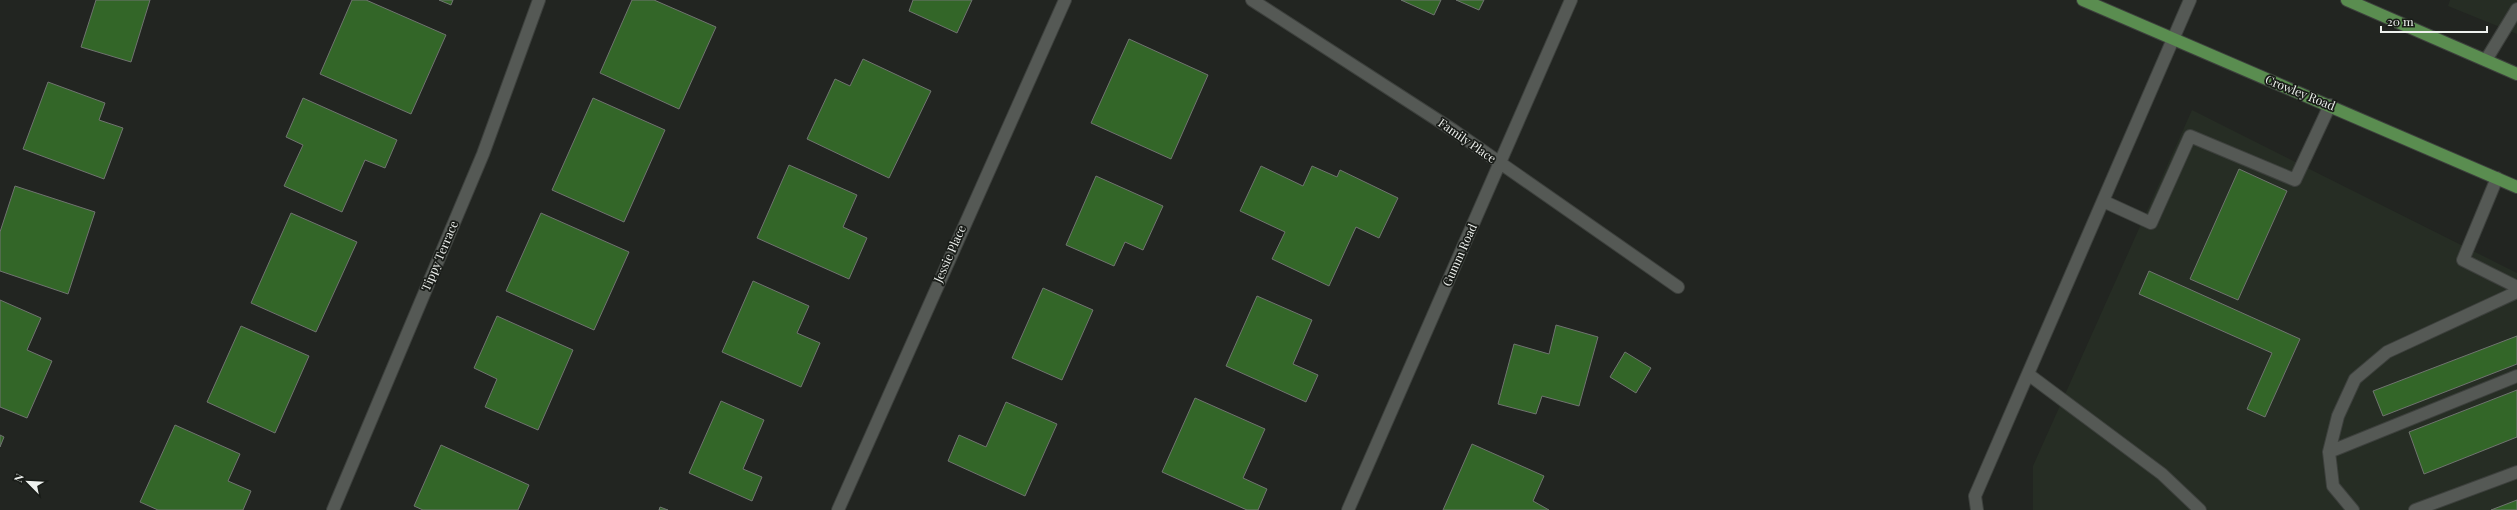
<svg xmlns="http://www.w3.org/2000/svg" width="2517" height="510" viewBox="0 0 2517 510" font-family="'Playfair Display',serif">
	<rect width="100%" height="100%" fill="#222521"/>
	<path fill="#262d24" d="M2450 0H2517V34L2448 6Z
		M2192 110 2517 273V510H2033V466Z"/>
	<path fill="#336628" stroke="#707470" d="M96 0H150L131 62 81 47Z
		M352 0H366L446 35 411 114 320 74Z
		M439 0H453L451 5Z
		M632 0H654L716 27 679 109 600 73Z
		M913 0H972L957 33 909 11Z
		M1401 0H1441L1434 15Z
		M1456 0H1484L1479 10Z
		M1129 39 1208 75 1171 159 1091 123Z
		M863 59 931 91 889 178 807 139 835 79 850 86Z
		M48 82 105 103 99 120 123 128 104 179 23 149Z
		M303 98 397 140 385 168 365 160 342 212 284 186 303 145 286 137Z
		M593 98 665 130 624 222 552 190Z
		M789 165 857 195 843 227 867 238 849 279 757 238Z
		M1261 166 1303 186 1312 166 1337 177 1340 170 1398 198 1379 238 1356 227 1329 286 1272 259 1285 232 1240 211Z
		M2239 169 2287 191 2238 300 2190 279Z
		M1096 176 1163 206 1143 250 1125 242 1114 266 1066 245Z
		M15 186 95 212 68 294 0 271V232Z
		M291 213 357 242 316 332 251 303Z
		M541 213 629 252 594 330 506 291Z
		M2149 271 2300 339 2265 417 2247 409 2272 353 2139 294Z
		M753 281 809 306 797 333 820 343 801 387 722 352Z
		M1043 288 1093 310 1062 380 1012 358Z
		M1257 296 1312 320 1293 364 1318 375 1306 402 1226 366Z
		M0 300 41 318 27 350 52 361 27 418 0 407Z
		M497 316 573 350 538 430 485 407 497 379 474 368Z
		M1556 325 1598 337 1579 406 1542 396 1536 414 1498 404 1514 344 1549 354Z
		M241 326 309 356 275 433 207 402Z
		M2517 336V364L2383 416 2373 391Z
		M1625 352 1651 368 1636 393 1610 377Z
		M2517 390V437L2424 474 2409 432Z
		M1195 398 1265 429 1243 478 1267 489 1258 510H1247L1162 472Z
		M721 401 764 420 743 469 762 477 752 501 689 473Z
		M1006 402 1057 424 1025 496 948 461 959 435 986 447Z
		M175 425 240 454 228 481 251 491 243 510H158L140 502Z
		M0 435 4 437 0 447Z
		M1472 444 1544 476 1533 501 1549 510H1443Z
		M441 445 529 485 518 510H423L414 506Z
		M2517 500V510H2491Z
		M660 507 668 510H659Z"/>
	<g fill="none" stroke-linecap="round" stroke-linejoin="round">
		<defs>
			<path id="minor" d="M1252 0 1453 130 1678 287
				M2486 60 2517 9
				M2497 178 2463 260 2517 287
				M2103 201 2151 223 2190 136 2295 180 2330 105
				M2028 374 2162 474 2200 510
				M2329 452 2517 376
				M333 510 483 154 539 0
				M838 510 1065 0
				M1348 510 1571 0
				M1977 510 1975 496 2190 0
				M2353 510 2333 486 2329 452 2338 416 2355 379 2387 352 2517 292
				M2415 510 2517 472"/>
			<path id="major" d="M2083 0 2517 187
				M2347 0 2517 74"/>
		</defs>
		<use href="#minor" stroke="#3d403d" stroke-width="14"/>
		<use href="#major" stroke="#3d403d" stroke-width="14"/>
		<use href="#minor" stroke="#555955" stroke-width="12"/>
		<use href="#major" stroke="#5a8d50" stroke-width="12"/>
	</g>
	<g text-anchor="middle" stroke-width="3.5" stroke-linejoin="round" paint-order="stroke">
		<g font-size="12" fill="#eef1ee" stroke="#191c18">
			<text transform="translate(2300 93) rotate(22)" y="4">Crowley Road</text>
			<text transform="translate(1467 141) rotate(35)" y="4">Family Place</text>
			<text transform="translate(950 254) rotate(-66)" y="4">Jessie Place</text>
			<text transform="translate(1460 255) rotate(-66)" y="4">Gumm Road</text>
			<text transform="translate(440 256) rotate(-67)" y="4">Tippy Terrace</text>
		</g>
	</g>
	<g transform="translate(28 482) rotate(294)" stroke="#191c18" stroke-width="3" paint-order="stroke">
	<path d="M0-3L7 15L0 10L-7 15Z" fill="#eef1ee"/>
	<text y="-6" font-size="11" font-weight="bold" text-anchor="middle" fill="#eef1ee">N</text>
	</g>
	<path d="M2381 26v6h106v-6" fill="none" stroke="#eef1ee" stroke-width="2"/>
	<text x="2387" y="26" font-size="12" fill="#eef1ee" stroke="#191c18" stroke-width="3" paint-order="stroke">20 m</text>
</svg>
